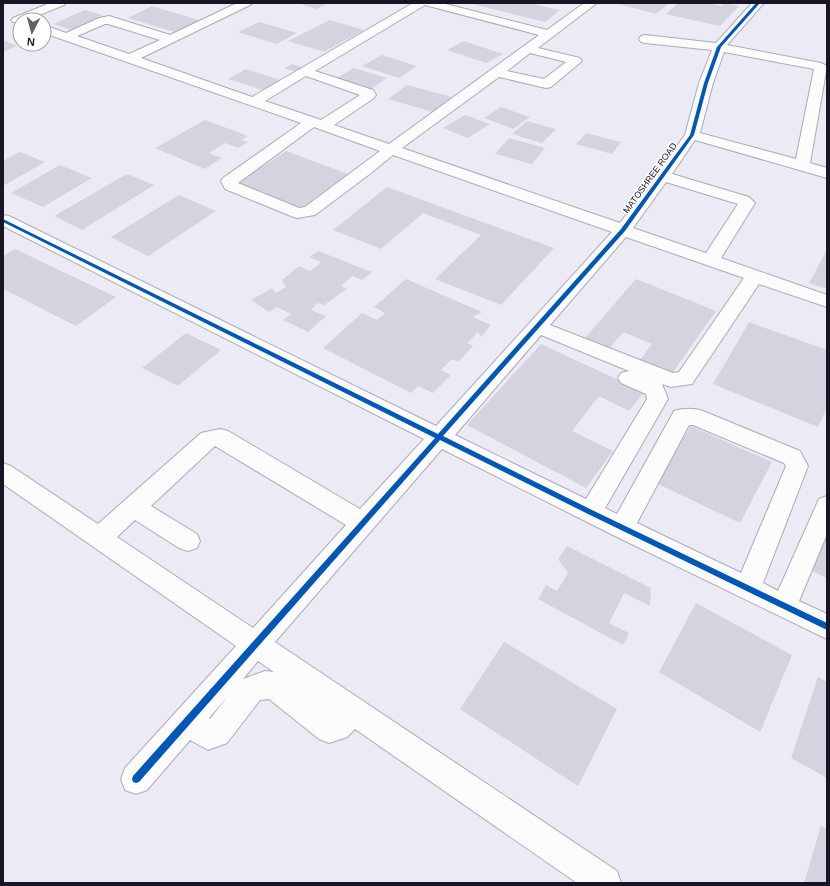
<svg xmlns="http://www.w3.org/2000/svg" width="830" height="886" viewBox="0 0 830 886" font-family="Arial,sans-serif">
	<rect width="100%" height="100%" fill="#eceaf4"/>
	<path fill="#d6d3e1" d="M298 3H328L316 9Z
		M468 3H528L560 10 545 22Z
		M615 3H663L668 4 656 14Z
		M678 3H707L721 6 726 3 739 6 720 26 666 14Z
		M152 6 202 21 178 33 128 18Z
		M85 10 103 15 71 30 53 24Z
		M330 20 364 30 324 52 288 41Z
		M259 22 297 33 277 44 238 32Z
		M3 40 17 46 3 52Z
		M464 41 503 54 486 63 447 50Z
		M382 55 417 66 399 78 362 66Z
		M292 64 304 68 296 72 284 68Z
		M354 68 387 78 371 89 337 78Z
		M246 69 283 81 266 91 228 79Z
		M407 85 452 97 433 112 388 99Z
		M501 107 530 117 513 129 484 118Z
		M465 115 490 124 468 138 443 128Z
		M205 120 248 136 241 140 248 142 238 148 225 143 209 153 222 158 205 169 155 148Z
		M527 121 556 129 542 143 512 134Z
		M586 133 621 142 612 154 576 144Z
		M509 138 545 148 532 164 495 154Z
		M286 151 348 174 302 208 238 183Z
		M20 152 45 162 3 186V161Z
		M60 165 92 178 43 207 11 193Z
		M127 174 154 185 82 230 54 216Z
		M387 187 554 248 501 305 435 279 481 235 423 213 381 249 333 230Z
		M179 195 216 211 148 256 111 237Z
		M15 249 116 297 76 326 3 289V256Z
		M827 250V289L809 283Z
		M318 251 372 272 362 280 352 276 341 286 347 289 324 305 317 303 311 310 326 316 308 332 283 320 291 314 277 307 269 312 251 300 272 288 276 293 286 287 282 280 299 266 310 271 321 262 309 257Z
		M406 279 482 312 473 317 491 325 481 337 478 332 467 343 473 346 458 362 452 359 441 370 451 375 433 393 418 386 411 393 323 348 362 313 377 320 385 313 374 307Z
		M636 279 716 311 671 375 639 361 652 344 623 332 609 349 585 338Z
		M749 322 827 350V407L818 427 713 384Z
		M186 333 221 350 178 386 142 368Z
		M541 344 644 392 629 411 599 396 572 431 613 451 586 488 467 425Z
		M691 426 772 462 740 523 656 483Z
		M827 535V578L812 571Z
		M567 546 651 588 650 606 624 593 609 623 629 633 623 645 538 599 546 585 557 591 568 573 558 559Z
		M696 603 792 655 760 732 659 672Z
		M504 642 617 709 578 786 460 709Z
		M818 677 827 682V778L791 758Z
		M821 826 827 830V883H804Z"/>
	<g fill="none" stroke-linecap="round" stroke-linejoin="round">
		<defs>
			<path id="minor" d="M50 3H66L64 5 27 20H20V23L13 22 11 20 13 18Z
				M237 3H252L250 5 141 58 252 97 413 3H442L547 30 584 3H597L538 48 580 58 582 61 551 87 546 88 499 77 402 148 620 223 685 135 699 83 712 50 645 43 641 42 639 39 641 36 645 35 716 43 752 3H764L727 45 821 63 827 66 810 163 827 168V178L695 140 672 174 749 197 755 203 721 258 827 295V307L759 284 692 384 671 387 662 384 668 399 605 508 617 514 674 411C684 408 693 408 703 411L800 451 808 466 763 583 778 591 819 499 827 496V534L799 601 827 614V639L613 535 442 449 275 642 617 871 621 883H577L355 729 347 737 329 743 319 739 269 699 260 700 227 743 208 750 190 740 147 790 136 794 125 790 121 779 125 768 236 646 3 484V463L11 466 98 524 201 433 220 429 228 431 360 509 424 439 3 226V215L9 216 436 426 612 232 393 155 371 173 315 215 297 218 291 216 225 189 221 181 223 178 301 123 44 33V25L66 33 99 18 109 16 170 35ZM425 5 539 35 389 144 334 125 374 98 376 95 373 90 315 71ZM105 24H108L160 40 129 54 77 36ZM724 52 814 69 796 159 700 133 713 83ZM530 53 566 62 544 79 507 71ZM306 76 360 95 321 120 265 101ZM314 127 380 151 305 207 299 208 238 183ZM666 182 738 204 706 253 633 228ZM626 237 744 278 679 372 673 373 550 325ZM541 335 629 371 621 373 618 378 621 383 646 394 647 399 586 499 455 435ZM689 425H693L784 463 786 466 741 573 637 523ZM215 446 346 525 253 628 117 537 135 520 179 548 188 551 197 548 200 541 197 534 151 506ZM258 661 274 672 265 671 243 679ZM228 696 210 719 209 718Z"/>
		</defs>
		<use href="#minor" stroke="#adaab6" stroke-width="2"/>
		<use href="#minor" fill="#fcfcfd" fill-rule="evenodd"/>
		<defs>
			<path id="cycleway" d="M756 3H760L721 47 708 83 694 135 625 231 443 436 592 510 827 623V630L588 514 440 440 139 782 136 783 133 782 132 779 133 776 435 438 3 222V219L438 434 621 229 690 135 704 83 717 47Z"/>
		</defs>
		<use href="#cycleway" stroke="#fff" stroke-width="2"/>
		<use href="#cycleway" fill="#0057b8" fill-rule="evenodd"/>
	</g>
	<g text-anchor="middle" stroke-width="3" stroke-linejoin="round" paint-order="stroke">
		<g font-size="9" fill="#191524" stroke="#fff">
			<text transform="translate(650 178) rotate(-54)" y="3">MATOSHREE ROAD</text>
		</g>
	</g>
	<rect width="830" height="886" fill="none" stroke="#191524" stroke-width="8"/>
	<g transform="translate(32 32) rotate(186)"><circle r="19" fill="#ffffff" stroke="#a3a1a7"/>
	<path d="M0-3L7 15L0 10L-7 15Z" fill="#63606d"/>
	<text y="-6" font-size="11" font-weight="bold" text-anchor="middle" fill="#191524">N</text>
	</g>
</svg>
